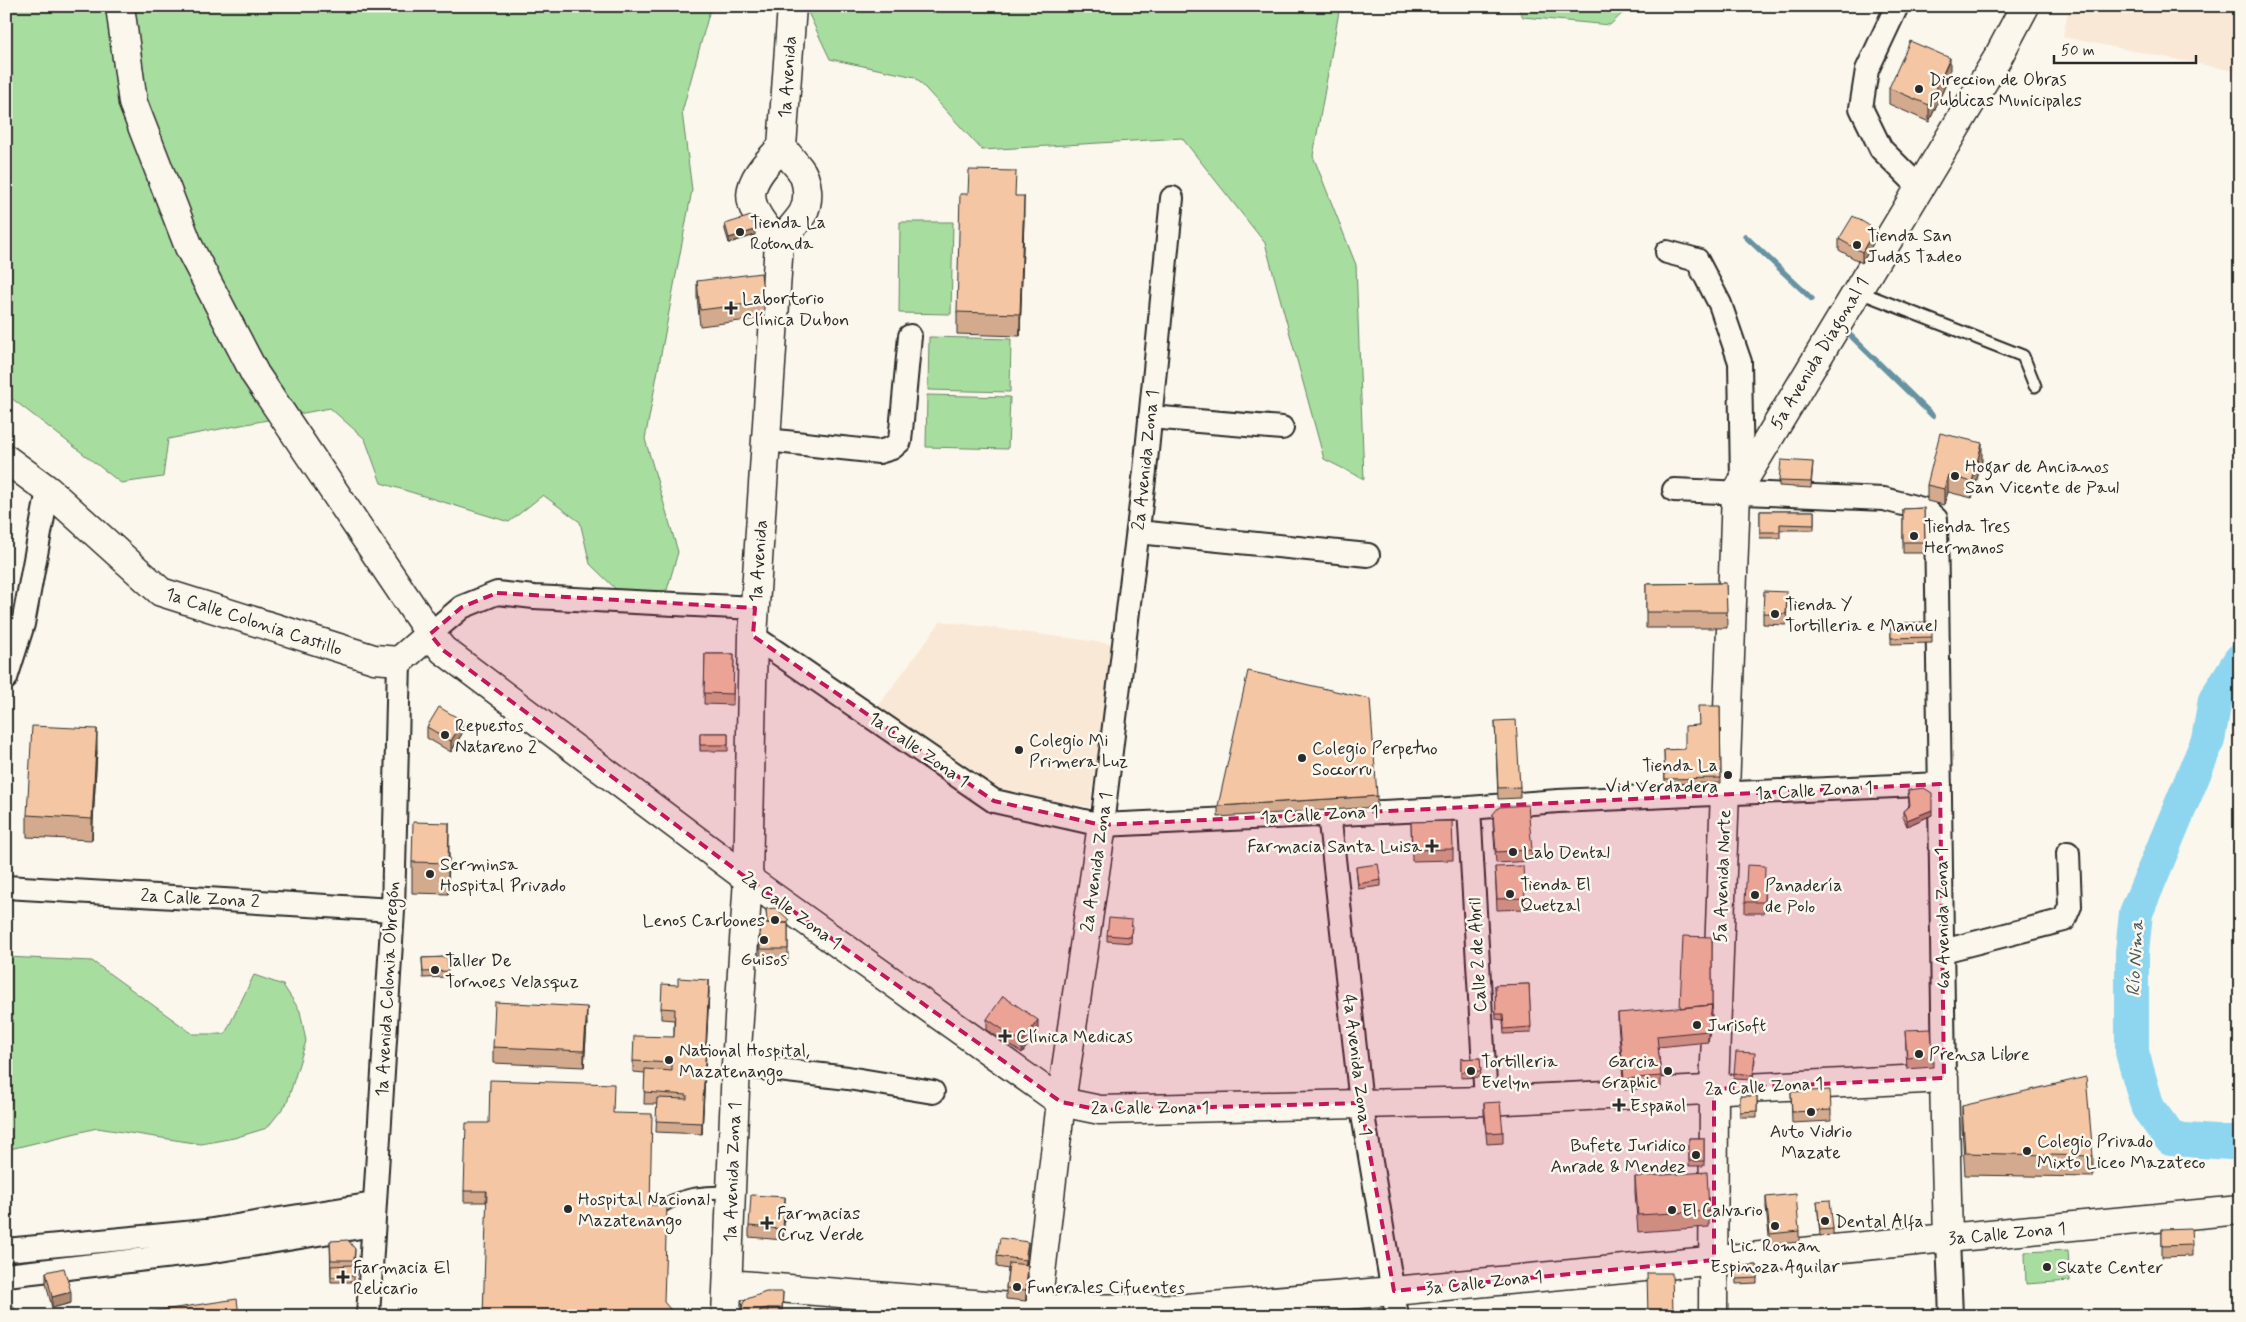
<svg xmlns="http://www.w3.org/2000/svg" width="2246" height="1322" viewBox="0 0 2246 1322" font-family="Mynerve,sans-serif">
	<rect width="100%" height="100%" fill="#fbf7ec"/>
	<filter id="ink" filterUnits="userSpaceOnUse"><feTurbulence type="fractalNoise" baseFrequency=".02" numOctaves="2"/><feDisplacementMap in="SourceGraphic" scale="10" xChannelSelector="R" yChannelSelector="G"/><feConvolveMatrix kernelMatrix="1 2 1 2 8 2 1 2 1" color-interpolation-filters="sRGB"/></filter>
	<g filter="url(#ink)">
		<path fill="#f9e8d6" d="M2069 6H2240V72L2063 37Z
			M941 621 1113 644 1090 807 1000 794 878 706Z"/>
		<path fill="#a8dda0" stroke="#6a8466" d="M6 6H711L682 112 692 190 645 439 678 552 667 590 623 596 590 564 580 522 543 495 509 522 381 483 365 439 330 408 168 439 163 477 121 483 6 394Z
			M805 6H1340L1313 156 1356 265 1364 479 1324 459 1265 243 1182 138 982 150 915 77 830 59Z
			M1517 6H1630L1610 25 1523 17Z
			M900 222H953L951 314 899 313Z
			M929 337 1011 339 1010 392 928 390Z
			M927 395 1010 397 1008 449 926 447Z
			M6 957 92 961 193 1034H225L254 975 283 985 300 1011 306 1041 287 1103 267 1128 234 1138 201 1144 97 1128 6 1150Z
			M2068 1250 2070 1281 2026 1284 2025 1252Z"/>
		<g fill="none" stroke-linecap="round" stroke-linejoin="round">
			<path stroke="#6692a1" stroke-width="5.5" d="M1745 236 1812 299
				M1851 336 1933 416"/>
			<path stroke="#8ed6ef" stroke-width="34" d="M2240 660 2215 700 2208 740 2136 913 2132 952V1052L2148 1108 2171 1139 2230 1143 2240 1140"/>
			<defs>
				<path id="service" d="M1857 291 2023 356 2035 386
					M654 1213C676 1193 703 1192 731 1192"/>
				<path id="minor" d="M1897 6 1867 70 1861 108 1881 149 1912 180 1917 190
					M1667 252 1697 260 1720 304 1740 362 1742 481
					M1150 417 1282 428
					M767 440 879 452 892 448 900 441 910 336
					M1674 490 1884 499 1926 510 1936 519 1944 1078
					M1138 532 1368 555
					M430 634 462 607 497 593 534 597 755 608
					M753 636 994 801 1102 825 1469 808 1558 801 1940 784
					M6 678 23 624 48 490
					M1469 808 1486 1101
					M1329 813 1361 1103 1397 1316
					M1102 825 1145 471 1172 198
					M6 887 393 910
					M1943 951 2064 920 2070 906 2068 853
					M736 1065 848 1078 933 1092
					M1948 1239 1951 1316
					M6 1250 206 1231 374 1204
					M6 1275 208 1252 373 1225
					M368 1316 393 910 399 661"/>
				<path id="tertiary" d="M779 243C740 201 743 186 782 147
					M6 459 48 490 161 592 374 659 399 661 430 634
					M748 879 753 636 779 243C786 233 797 223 803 213 810 200 808 179 799 168 793 161 788 155 782 147L792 6
					M1036 1316 1061 1102 1102 825
					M1713 1316 1714 1089 1736 493 1997 59 2025 6"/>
				<path id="secondary" d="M120 6 133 103 189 247 255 374 430 634 443 650 748 879 1061 1102 1100 1110 1486 1101 1944 1078 1948 1239
					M728 1284 1037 1309 1187 1308 1394 1291 2240 1210
					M726 1316 736 1065 748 879"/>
			</defs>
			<use href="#service" stroke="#2b2b2b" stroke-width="15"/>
			<use href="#minor" stroke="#2b2b2b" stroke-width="26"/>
			<use href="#tertiary" stroke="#2b2b2b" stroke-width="31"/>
			<use href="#secondary" stroke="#2b2b2b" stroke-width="31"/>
			<use href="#service" stroke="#fbf7ec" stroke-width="11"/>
			<use href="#minor" stroke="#fbf7ec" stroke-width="22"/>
			<use href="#tertiary" stroke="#fbf7ec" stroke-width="28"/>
			<use href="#secondary" stroke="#fbf7ec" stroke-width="28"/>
		</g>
		<path fill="#d3aa8d" stroke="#2b2b2b" d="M1950 75 1929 122 1889 104V88Z
			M1016 196 1024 218 1020 336 957 334V312Z
			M725 224 755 235 729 243 725 230Z
			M1839 239 1875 240 1862 263 1839 250Z
			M697 281 764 302V318L700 326 697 297Z
			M1982 460 1972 498 1948 492 1944 505 1927 501V485Z
			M1813 462 1811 488 1779 486V481Z
			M1924 508 1925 553H1903V509Z
			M1760 511H1814V530H1780V538H1760Z
			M1726 583 1727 628H1646V584Z
			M1787 603 1786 625 1763 624V613Z
			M1891 623 1932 637V643L1891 644Z
			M705 654H734L733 705 704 704Z
			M1720 706 1721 783 1665 784 1664 750 1685 749 1698 725Z
			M1495 721 1520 787V798L1498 799Z
			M427 727 463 732 451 752 427 738Z
			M700 733H728V751H700Z
			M97 751 92 840 27 837V815Z
			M1908 790 1932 815 1907 826 1903 817V811L1909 805Z
			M1377 796V807L1218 817V806Z
			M1493 814 1532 850V861L1496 863 1493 825Z
			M1411 822 1453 849V860L1412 861Z
			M449 855 448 894 412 893V862Z
			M1356 867 1381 880V886L1358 889Z
			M1495 867 1525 898V909L1497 910Z
			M1765 877 1764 913H1745V902Z
			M766 909 789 925 788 927V960H760V923H767Z
			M1132 925 1131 943 1107 941V935Z
			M447 957 448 977 423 978 422 958Z
			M1529 984 1531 1033 1504 1034 1503 1020 1496 1019 1495 985Z
			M709 991 702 1134 656 1132 657 1104H644L645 1073 633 1072V1061L674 1037V1020L661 1019V1008Z
			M1618 1013 1712 1016 1708 1042 1658 1047 1661 1076V1087L1624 1090 1618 1024Z
			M987 1019 1038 1031 1022 1053 987 1030Z
			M587 1023 584 1067 493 1063V1047Z
			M1905 1030 1933 1056V1067L1907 1069Z
			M1480 1058 1481 1077 1461 1078V1059Z
			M1755 1059 1753 1080 1734 1079V1073Z
			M1791 1092 1831 1110V1121L1792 1123Z
			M1740 1096H1757V1117H1740Z
			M1484 1103 1503 1132V1143L1487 1144 1484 1114Z
			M1962 1106 2093 1156V1177L1965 1175 1962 1128Z
			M489 1123 486 1202H464V1191Z
			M1689 1138H1704V1166H1689Z
			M1635 1177 1709 1211V1227L1638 1232 1635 1193Z
			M1766 1197 1799 1231V1242L1770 1245 1766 1208Z
			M1817 1201 1833 1229V1235L1820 1236Z
			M785 1208 783 1240 749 1237V1226Z
			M2162 1229 2192 1245V1256L2162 1257Z
			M330 1241 355 1249 354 1282H331Z
			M1028 1253 1026 1265 1028 1276 1026 1301 1006 1299V1288L1008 1269 997 1267V1256Z
			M1757 1265V1283L1736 1284 1735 1266Z
			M46 1272 71 1303 52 1308 46 1283Z
			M783 1292 782 1316H741Z"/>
		<path fill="#ac8b73" stroke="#2b2b2b" d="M1950 58V75L1929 122V105Z
			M1024 196V218L1020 336V314Z
			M1875 229V240L1862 263V252Z
			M755 230V235L729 243V238Z
			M1982 443V460L1972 498V482Z
			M1948 475V492L1944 505V489Z
			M463 721V732L451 752V741Z
			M97 729V751L92 840V819Z
			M1932 810V815L1907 826V820Z
			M449 823V855L448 894V863Z
			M1712 937V1016L1708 1042V1031Z
			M709 980V991L702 1134V1123Z
			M587 1007V1023L584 1067V1051Z
			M1038 1020V1031L1022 1053V1042Z
			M785 1197V1208L783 1240V1229Z
			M1028 1242V1253L1025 1271V1260Z
			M1028 1265V1276L1026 1301V1290Z
			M71 1292V1303L52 1308V1297Z
			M768 1308V1316H759L760 1310Z"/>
		<path fill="#f5c6a4" stroke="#2b2b2b" d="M1910 41 1950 58 1929 105 1889 88Z
			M969 170 1016 171 1015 196H1024L1020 314 957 312 960 194H968Z
			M751 216 755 230 729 238 725 224Z
			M1853 216 1875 229 1862 252 1839 239Z
			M761 273 764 302 700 310 697 281Z
			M1940 433 1982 443 1972 482 1948 475 1944 489 1927 485Z
			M1781 460 1813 462 1811 482 1779 481Z
			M1924 508 1925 542H1903V509Z
			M1760 511H1814V525L1780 524V532H1760Z
			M1726 583 1727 612H1646V584Z
			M1764 591 1787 592 1786 614 1763 613Z
			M1932 622V637L1891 638V623Z
			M705 654H734L733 694 704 693Z
			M1248 671 1370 699 1377 796 1218 806Z
			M1698 706H1720L1721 778 1665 779 1664 750 1685 749V726L1699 725Z
			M439 707 463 721 451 741 427 727Z
			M1516 720 1520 787 1498 788 1495 721Z
			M32 726 97 729 92 819 27 815Z
			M700 733H728V745H700Z
			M1924 788 1932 793V810L1907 820 1903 811 1910 805 1908 790Z
			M1528 805 1532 850 1496 852 1493 814 1499 807Z
			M1452 821 1453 849 1412 850 1411 822Z
			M413 822 449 823 448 863 412 862Z
			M1378 864 1381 880 1358 884 1356 867Z
			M1747 865 1765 866 1764 902H1745Z
			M1523 866 1525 898 1497 899 1495 867Z
			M776 908 789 920 787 923H767L766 909Z
			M1109 918 1132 920 1131 937 1107 935Z
			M760 923H788V949H760Z
			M1683 936 1712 937V1010V1005L1680 1008Z
			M447 957 448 971 423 972 422 958Z
			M678 978 709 980 702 1123 656 1121 657 1098 687 1099V1095L644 1092 645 1069 672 1071V1063L633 1061 634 1036 674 1037 675 1009 661 1008 662 984 678 985Z
			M1529 984 1531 1027 1504 1029 1503 1014H1496L1495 985Z
			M1003 996 1038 1020 1022 1042 987 1019Z
			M495 1002 587 1007 584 1051 493 1047Z
			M1712 1005 1708 1031 1657 1036 1661 1076 1624 1079 1618 1013Z
			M1931 1029 1933 1056 1907 1058 1905 1030Z
			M1736 1052 1755 1053 1753 1075 1734 1073Z
			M1480 1058 1481 1071 1461 1072V1059Z
			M2086 1077 2093 1156 1965 1153 1962 1106Z
			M490 1080 614 1084 613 1113 652 1114 650 1205H667L664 1302 676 1316H483L487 1191H464L466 1123H489Z
			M1830 1090 1831 1110 1792 1112 1791 1092Z
			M1740 1096H1757V1111L1740 1112Z
			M1500 1102 1503 1132 1487 1133 1484 1103Z
			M1689 1138H1704V1161H1689Z
			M1707 1172 1709 1211 1638 1215 1635 1177Z
			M1796 1194 1799 1231 1770 1234 1766 1197Z
			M751 1195 785 1197 783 1229 749 1226Z
			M1830 1200 1833 1229 1820 1230 1817 1201Z
			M2191 1228 2192 1245 2162 1246V1229Z
			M1000 1238 1028 1242 1025 1260 997 1256Z
			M348 1240 355 1249 354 1260H331L330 1241Z
			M1009 1263 1028 1265 1026 1290 1006 1288Z
			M354 1265V1276L331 1277V1266Z
			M1757 1265V1278L1736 1279 1735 1266Z
			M64 1268 71 1292 52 1297 46 1272Z
			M1647 1273H1672L1673 1313H1701V1316H1648Z
			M766 1292H783L782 1308H768L760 1310 759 1316H741L743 1303 747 1299Z
			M10 1298 17 1316H6V1300Z
			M237 1299 239 1316H150L149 1312Z"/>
	</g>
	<path fill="#c2185b" fill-opacity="0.2" stroke="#c2185b" stroke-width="4" stroke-dasharray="10 6" stroke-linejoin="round" d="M497 593 755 608 753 636 994 801 1102 825 1940 784 1944 1078 1714 1089V1260L1394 1291 1361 1103 1100 1110 1061 1102 748 879 443 650 430 634 462 607Z"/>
	<g fill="#2b2b2b" stroke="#fbf7ec" stroke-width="2">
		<circle cx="1919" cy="89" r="5"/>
		<circle cx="740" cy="232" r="5"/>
		<circle cx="1857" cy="245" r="5"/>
		<path d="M728.5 300.5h5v5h5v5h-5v5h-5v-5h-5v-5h5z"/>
		<circle cx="1955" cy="476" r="5"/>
		<circle cx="1914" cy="536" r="5"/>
		<circle cx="1775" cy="614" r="5"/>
		<circle cx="445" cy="735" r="5"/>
		<circle cx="1019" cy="750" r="5"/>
		<circle cx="1302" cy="758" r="5"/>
		<circle cx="1728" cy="775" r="5"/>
		<path d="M1429.5 838.5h5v5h5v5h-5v5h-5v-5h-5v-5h5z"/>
		<circle cx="1513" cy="852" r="5"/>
		<circle cx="430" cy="874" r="5"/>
		<circle cx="1510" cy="894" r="5"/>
		<circle cx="1755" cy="895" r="5"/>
		<circle cx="775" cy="920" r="5"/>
		<circle cx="764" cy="940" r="5"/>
		<circle cx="435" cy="970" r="5"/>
		<circle cx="1697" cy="1025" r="5"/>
		<path d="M1002.5 1028.5h5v5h5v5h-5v5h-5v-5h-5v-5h5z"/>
		<circle cx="1919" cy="1054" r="5"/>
		<circle cx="669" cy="1060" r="5"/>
		<circle cx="1471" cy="1071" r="5"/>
		<circle cx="1668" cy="1071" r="5"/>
		<path d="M1616.5 1097.5h5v5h5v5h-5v5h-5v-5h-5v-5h5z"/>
		<circle cx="1811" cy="1112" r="5"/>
		<circle cx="2027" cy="1151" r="5"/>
		<circle cx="1696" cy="1155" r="5"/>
		<circle cx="568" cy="1209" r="5"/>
		<circle cx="1672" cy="1210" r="5"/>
		<circle cx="1825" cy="1221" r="5"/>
		<path d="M764.5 1215.5h5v5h5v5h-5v5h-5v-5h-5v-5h5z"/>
		<circle cx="1775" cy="1226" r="5"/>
		<circle cx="2047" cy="1267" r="5"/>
		<path d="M340.5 1269.5h5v5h5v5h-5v5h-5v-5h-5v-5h5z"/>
		<circle cx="1017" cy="1287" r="5"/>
	</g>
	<g text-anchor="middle" stroke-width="5" stroke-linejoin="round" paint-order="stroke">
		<g font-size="18" fill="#2b2b2b" stroke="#fbf7ec">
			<text transform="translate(787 77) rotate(-86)" y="6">1a Avenida</text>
			<text transform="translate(1819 353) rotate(-59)" y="6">5a Avenida Diagonal 1</text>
			<text transform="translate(1145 460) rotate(-84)" y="6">2a Avenida Zona 1</text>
			<text transform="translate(758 561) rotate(-86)" y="6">1a Avenida</text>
			<text transform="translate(254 621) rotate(18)" y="6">1a Calle Colonia Castillo</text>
			<text transform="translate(919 749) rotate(35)" y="6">1a Calle Zona 1</text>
			<text transform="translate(1814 790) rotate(-3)" y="6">1a Calle Zona 1</text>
			<text transform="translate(1320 814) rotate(-3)" y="6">1a Calle Zona 1</text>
			<text transform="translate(1096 862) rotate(-82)" y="6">2a Avenida Zona 1</text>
			<text transform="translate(1722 876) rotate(-88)" y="6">5a Avenida Norte</text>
			<text transform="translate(200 898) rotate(3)" y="6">2a Calle Zona 2</text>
			<text transform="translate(792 910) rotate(36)" y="6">2a Calle Zona 1</text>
			<text transform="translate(1942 918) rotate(-91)" y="6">6a Avenida Zona 1</text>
			<text transform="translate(1477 955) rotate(-93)" y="6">Calle 2 de Abril</text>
			<text transform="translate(387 989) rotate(-87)" y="6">1a Avenida Colonia Obregón</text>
			<text transform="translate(1358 1065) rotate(83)" y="6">4a Avenida Zona 1</text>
			<text transform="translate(1764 1086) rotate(-3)" y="6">2a Calle Zona 1</text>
			<text x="1150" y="1113">2a Calle Zona 1</text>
			<text transform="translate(732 1172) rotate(-88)" y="6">1a Avenida Zona 1</text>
			<text transform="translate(2007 1233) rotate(-5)" y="6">3a Calle Zona 1</text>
			<text transform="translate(1484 1282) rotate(-6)" y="6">3a Calle Zona 1</text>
		</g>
		<g font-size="18" fill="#2b2b2b" stroke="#fbf7ec" text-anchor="start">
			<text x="1929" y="85">Direccion de Obras<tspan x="1929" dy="21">Publicas Municipales</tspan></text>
			<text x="750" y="228">Tienda La<tspan x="750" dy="21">Rotonda</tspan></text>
			<text x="1867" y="241">Tienda San<tspan x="1867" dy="21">Judas Tadeo</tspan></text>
			<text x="742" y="304">Labortorio<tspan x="742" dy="21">Clínica Dubon</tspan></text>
			<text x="1965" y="472">Hogar de Ancianos<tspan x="1965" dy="21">San Vicente de Paul</tspan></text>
			<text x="1924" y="532">Tienda Tres<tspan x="1924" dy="21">Hermanos</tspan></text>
			<text x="1785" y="610">Tienda Y<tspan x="1785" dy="21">Tortilleria e Manuel</tspan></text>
			<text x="455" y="731">Repuestos<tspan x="455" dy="21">Natareno 2</tspan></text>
			<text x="1029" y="746">Colegio Mi<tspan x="1029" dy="21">Primera Luz</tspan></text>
			<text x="1312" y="754">Colegio Perpetuo<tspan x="1312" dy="21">Soccorru</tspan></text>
			<text x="1718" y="771" text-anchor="end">Tienda La<tspan x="1718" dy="21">Vid Verdadera</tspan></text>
			<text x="1422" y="852" text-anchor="end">Farmacia Santa Luisa</text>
			<text x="1523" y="858">Lab Dental</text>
			<text x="440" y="870">Serminsa<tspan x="440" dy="21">Hospital Privado</tspan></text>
			<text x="1520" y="890">Tienda El<tspan x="1520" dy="21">Quetzal</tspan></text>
			<text x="1765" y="891">Panadería<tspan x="1765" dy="21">de Polo</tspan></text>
			<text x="765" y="926" text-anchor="end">Lenos Carbones</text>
			<text x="764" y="965" text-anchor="middle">Guisos</text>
			<text x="445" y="966">Taller De<tspan x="445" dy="21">Tornoes Velasquz</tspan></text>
			<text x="1707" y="1031">Jurisoft</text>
			<text x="1016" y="1042">Clínica Medicas</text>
			<text x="679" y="1056">National Hospital,<tspan x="679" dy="21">Mazatenango</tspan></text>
			<text x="1929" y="1060">Prensa Libre</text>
			<text x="1481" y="1067">Tortilleria<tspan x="1481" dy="21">Evelyn</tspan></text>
			<text x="1658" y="1067" text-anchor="end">Garcia<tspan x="1658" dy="21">Graphic</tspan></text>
			<text x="1630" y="1111">Español</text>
			<text x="1811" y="1137" text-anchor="middle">Auto Vidrio<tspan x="1811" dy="21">Mazate</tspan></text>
			<text x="2037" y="1147">Colegio Privado<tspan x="2037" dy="21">Mixto Liceo Mazateco</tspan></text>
			<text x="1686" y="1151" text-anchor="end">Bufete Juridico<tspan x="1686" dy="21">Anrade &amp; Mendez</tspan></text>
			<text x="578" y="1205">Hospital Nacional<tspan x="578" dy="21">Mazatenango</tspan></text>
			<text x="1682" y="1216">El Calvario</text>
			<text x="777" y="1219">Farmacias<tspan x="777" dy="21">Cruz Verde</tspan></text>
			<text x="1835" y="1227">Dental Alfa</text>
			<text x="1775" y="1251" text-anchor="middle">Lic. Roman<tspan x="1775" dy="21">Espinoza Aguilar</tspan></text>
			<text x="353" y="1273">Farmacia El<tspan x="353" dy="21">Relicario</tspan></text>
			<text x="2057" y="1273">Skate Center</text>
			<text x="1027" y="1293">Funerales Cifuentes</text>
		</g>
		<g font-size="19" font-style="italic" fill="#44565c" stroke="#fbf7ec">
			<text transform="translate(2134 958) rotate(-87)" y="7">Río Nima</text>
		</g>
	</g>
	<rect width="2246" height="1322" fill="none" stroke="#fbf7ec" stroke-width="25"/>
	<rect x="12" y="12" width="2221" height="1297" fill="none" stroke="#2b2b2b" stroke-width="2" filter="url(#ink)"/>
	<path d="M2054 55v8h142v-8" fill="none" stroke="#2b2b2b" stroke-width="2.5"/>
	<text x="2061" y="55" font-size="15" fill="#2b2b2b" stroke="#fbf7ec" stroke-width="4" paint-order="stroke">50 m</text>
</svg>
